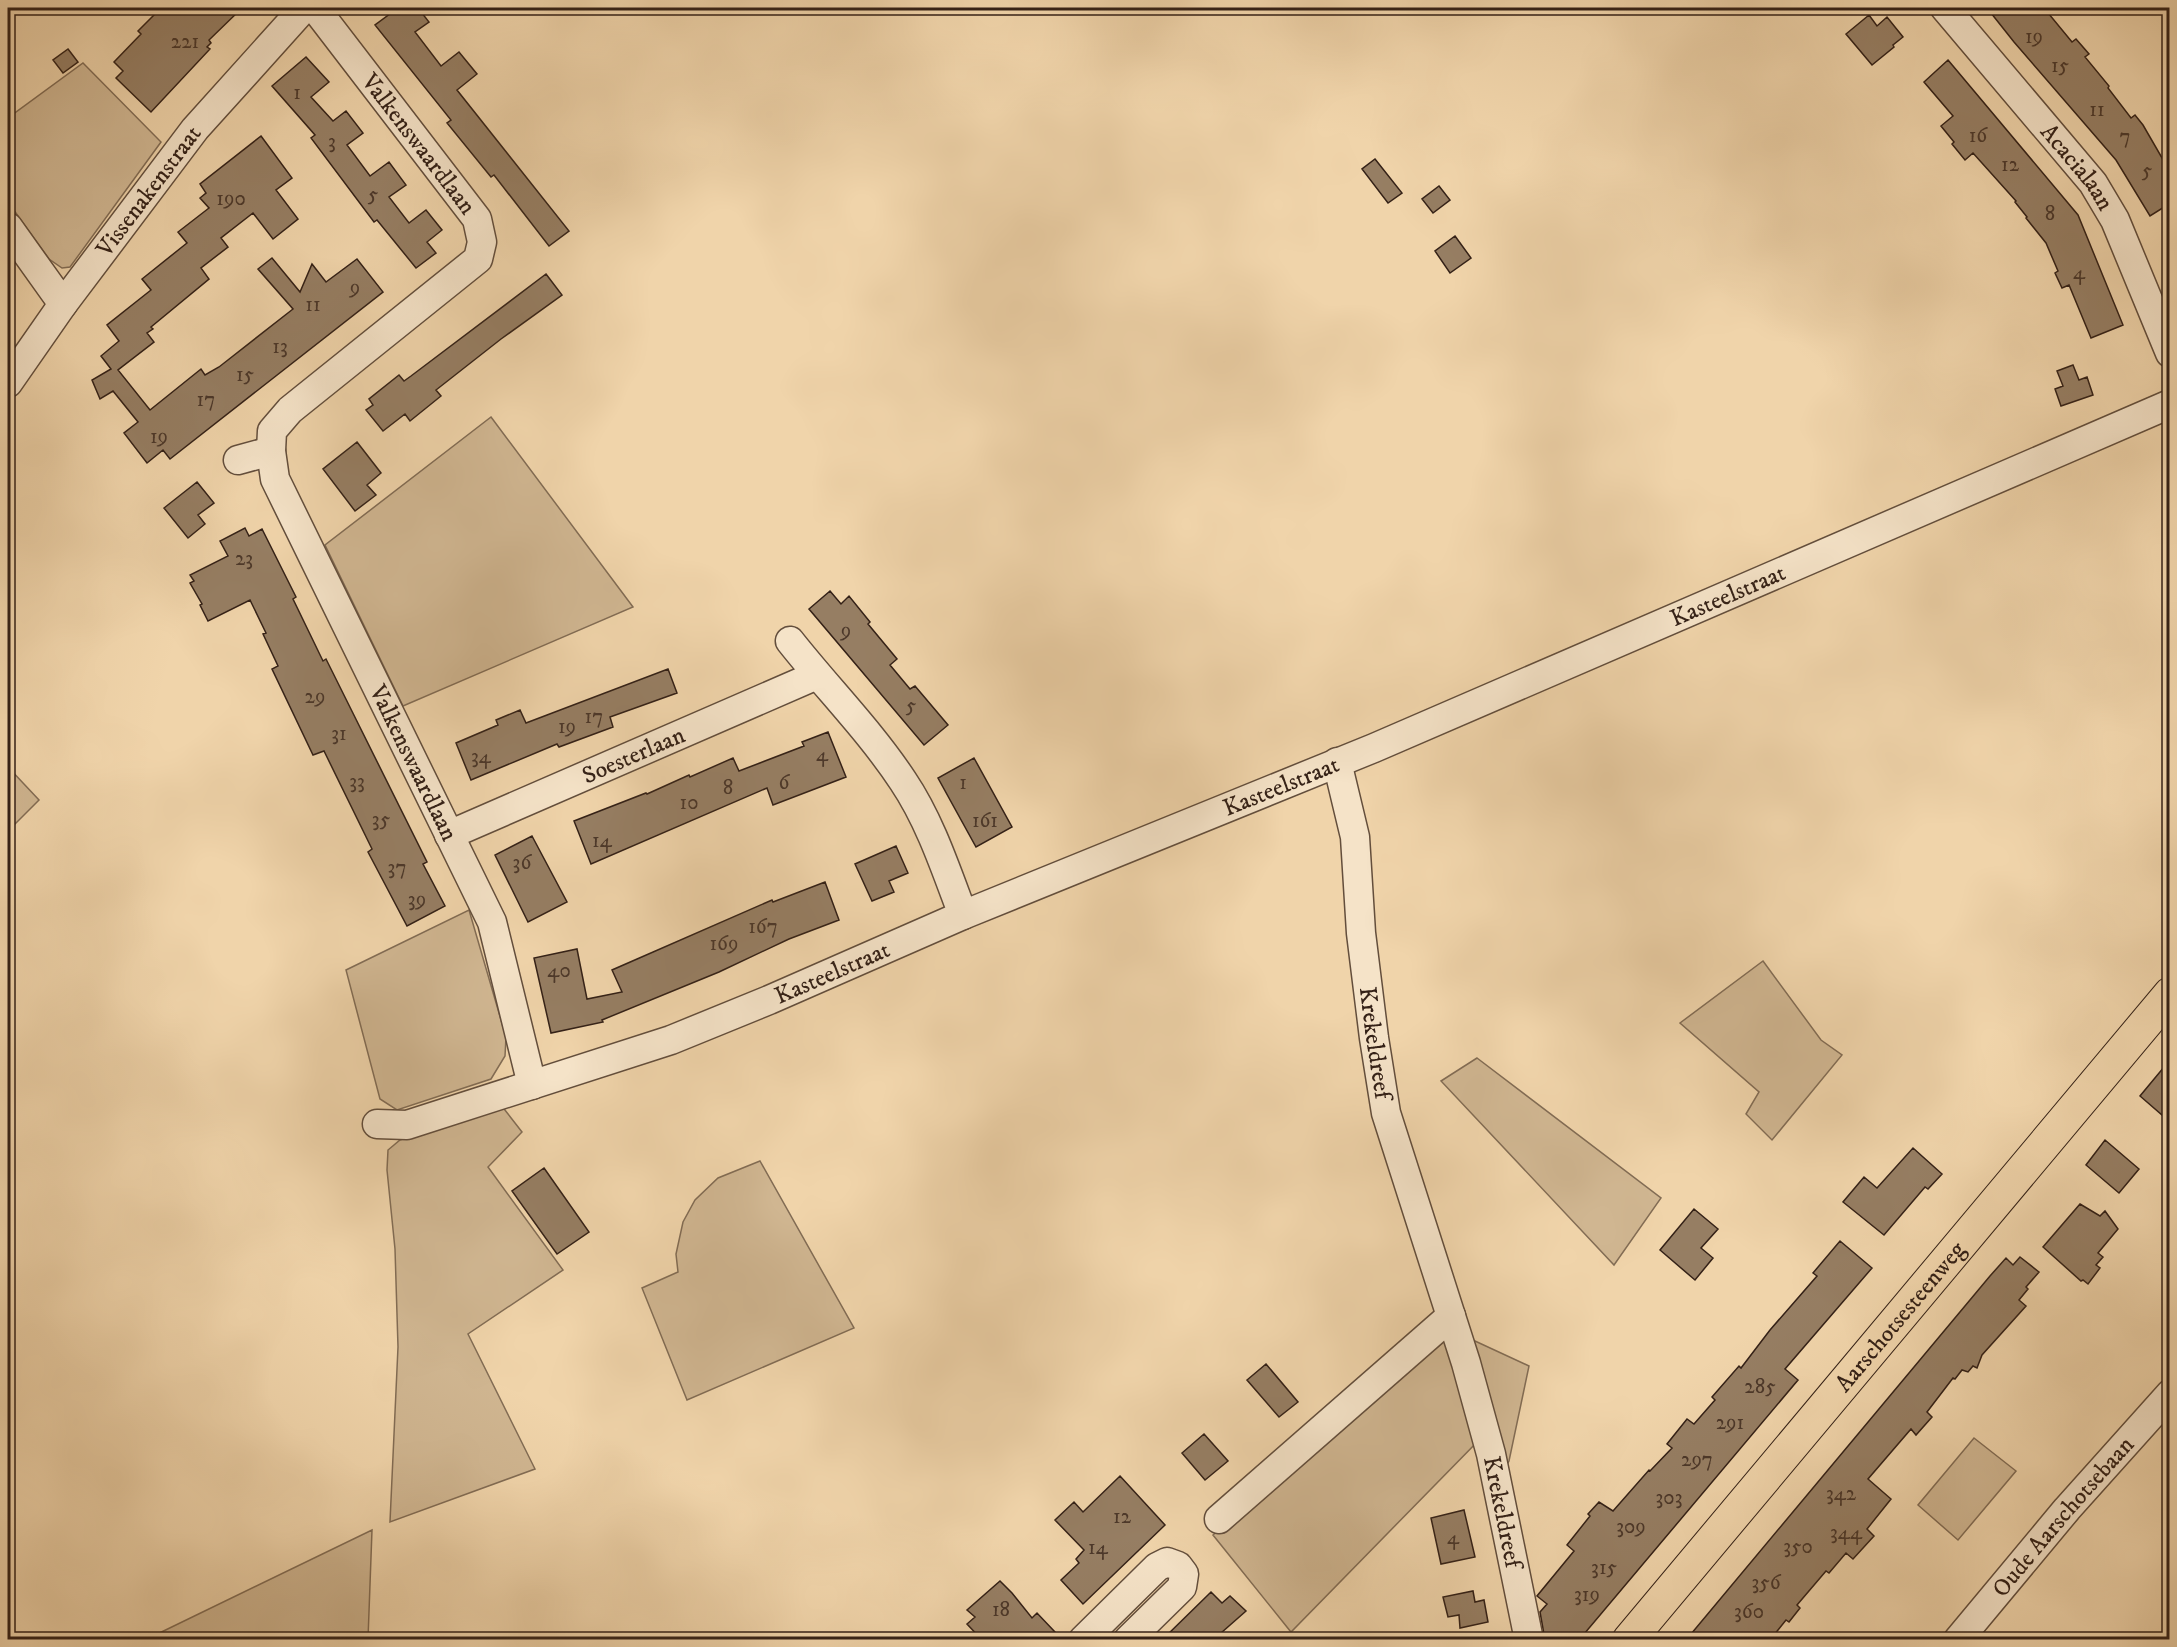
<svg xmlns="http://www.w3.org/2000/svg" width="2177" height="1647" viewBox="0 0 2177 1647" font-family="'IM FELL DW Pica',serif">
	<rect width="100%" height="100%" fill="#f0d4aa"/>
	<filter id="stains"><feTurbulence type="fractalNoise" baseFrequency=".00333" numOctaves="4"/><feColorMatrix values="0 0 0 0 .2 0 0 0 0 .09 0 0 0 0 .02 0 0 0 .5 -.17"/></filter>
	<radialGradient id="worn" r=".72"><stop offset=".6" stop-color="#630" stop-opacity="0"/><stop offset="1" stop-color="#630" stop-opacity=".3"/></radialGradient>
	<path fill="#d0b691" stroke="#826c54" stroke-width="1.5" d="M83 63 161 142 70 267 62 268 49 259 8 202V118Z
		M491 417 633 607 403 706 325 545Z
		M8 767 39 800 8 831Z
		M469 910 506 1037 505 1056 491 1079 397 1110 380 1099 346 970Z
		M1763 961 1821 1040 1842 1055 1772 1140 1746 1114 1759 1092 1680 1023Z
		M1477 1058 1661 1198 1614 1265 1441 1081Z
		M501 1105 522 1132 488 1167 563 1270 468 1334 535 1469 390 1522 398 1347 395 1249 387 1170 388 1150 400 1140Z
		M760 1161 854 1328 687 1400 642 1288 678 1272 676 1254 683 1222 695 1200 718 1178Z
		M1446 1330 1480 1439 1291 1632 1213 1535Z
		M1462 1335 1529 1366 1509 1461 1504 1470Z
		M1974 1438 2016 1471 1958 1540 1918 1505Z
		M372 1530 368 1639H147Z"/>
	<path fill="#967e63" stroke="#342117" stroke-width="1.5" d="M161 8 167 13 173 10 174 12 179 8H242L209 40 211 43 207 47 210 49 151 112 116 78 123 71 114 62 141 34 138 31Z
		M398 8H418L429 22 415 32 441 66 459 52 477 74 457 90 569 231 549 246 494 175 491 177 447 123 451 120 375 25Z
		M1987 8H2044L2072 42 2076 39 2089 54 2085 57 2109 86 2108 88 2131 118 2135 115 2143 125 2169 170V204L2150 216 2116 160 2014 42Z
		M1869 15 1877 26 1887 17 1903 37 1893 45 1894 47 1872 65 1846 34Z
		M68 49 78 62 63 73 53 60Z
		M306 57 329 82 311 97 333 121 346 111 363 133 347 145 370 176 389 162 406 185 389 197 409 223 426 210 442 230 427 242 436 253 416 268 377 220 374 222 311 138 315 135 272 86Z
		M1948 60 2078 215 2123 325 2091 338 2069 285 2062 288 2055 273 2058 271 2046 243 2026 218 2027 217 2015 202 2016 201 1973 153 1965 160 1952 144 1954 142 1941 126 1953 116 1924 82Z
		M261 136 292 178 276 190 298 219 273 239 253 213 221 238 228 247 201 268 209 279 151 327 153 329 147 333 154 342 118 370 150 410 201 369 205 375 219 367 293 309 258 269 272 258 300 292 312 264 326 282 357 259 383 292 170 459 163 450 147 463 124 433 138 422 113 391 100 399 92 380 111 369 101 356 119 341 107 325 151 290 142 279 187 243 178 232 209 208 200 198 206 193 200 184Z
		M1375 159 1402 193 1388 203 1362 169Z
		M1439 186 1450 200 1433 213 1422 199Z
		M1455 236 1471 258 1450 273 1435 251Z
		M546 274 562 295 501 339 436 390 441 396 410 421 405 414 383 431 366 410 373 405 369 399 399 375 404 381 411 376Z
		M2073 365 2079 380 2087 377 2093 395 2061 406 2055 389 2063 386 2057 371Z
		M357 442 381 473 367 485 376 495 355 511 323 469Z
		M197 482 214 503 198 515 205 524 188 538 164 508Z
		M245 528 249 536 262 529 296 597 293 599 323 661 326 659 427 862 423 864 445 906 407 926 368 852 372 849 324 751 313 755 272 669 278 666 263 634 266 633 250 600 208 621 200 605 202 604 190 583 194 581 190 575 228 556 220 541Z
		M830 591 841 604 849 596 870 622 868 624 897 659 890 665 910 689 915 686 948 725 924 745 809 609Z
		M668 669 677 693 610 717 613 727 559 747 557 744 471 780 456 743 498 725 496 720 520 710 526 723Z
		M828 732 846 777 773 805 767 788 591 864 574 821 646 793 647 794 689 775 690 777 733 758 739 771 804 746 802 742Z
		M974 758 1012 827 976 847 938 778Z
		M532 836 567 902 528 922 495 855Z
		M896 846 908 873 889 881 894 892 872 901 855 864Z
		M825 882 839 920 789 939 719 972 602 1020 603 1022 551 1033 534 958 577 949 587 999 622 992 612 970 772 900 773 902Z
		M2169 1061V1121L2140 1096Z
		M2105 1140 2139 1169 2119 1193 2086 1165Z
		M1913 1148 1942 1174 1928 1189 1925 1187 1884 1235 1843 1202 1864 1177 1877 1188Z
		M544 1168 589 1232 557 1254 512 1191Z
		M2080 1204 2100 1216 2105 1211 2118 1229 2098 1253 2103 1257 2096 1265 2100 1268 2088 1284 2083 1280 2081 1281 2043 1247Z
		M1694 1209 1718 1229 1701 1248 1713 1258 1695 1280 1660 1250Z
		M1840 1241 1872 1268 1785 1369 1798 1380 1579 1640H1545L1540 1612 1547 1604 1537 1596 1574 1551 1567 1545 1590 1516 1588 1514 1599 1502 1613 1511 1649 1470 1650 1471 1672 1448 1667 1444 1687 1419 1694 1424 1715 1400 1712 1397 1739 1366 1741 1368 1770 1330 1817 1276 1813 1273Z
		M2020 1257 2039 1272 2026 1287 2028 1289 2019 1300 2026 1306 1982 1355 1977 1368 1973 1366 1968 1372 1962 1370 1955 1379 1953 1378 1927 1412 1932 1417 1916 1435 1911 1429 1868 1479 1891 1499 1867 1529 1874 1536 1853 1559 1846 1553 1829 1573 1826 1571 1797 1605 1800 1608 1789 1622 1786 1620 1770 1640H1686L1990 1276 2006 1258 2013 1265Z
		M1266 1364 1298 1402 1279 1417 1247 1380Z
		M1204 1434 1228 1461 1205 1480 1182 1453Z
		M1120 1476 1165 1525 1083 1604 1061 1580 1079 1563 1076 1559 1084 1550 1055 1520 1074 1502 1083 1512Z
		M1464 1510 1475 1557 1441 1564 1431 1518Z
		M1000 1581 1012 1593 1032 1618 1037 1613 1055 1632 1047 1640H982L967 1624 975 1617 967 1610Z
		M1473 1591 1475 1602 1484 1600 1488 1622 1460 1628 1459 1615 1448 1617 1443 1597Z
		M1211 1592 1222 1603 1230 1596 1246 1611 1213 1640H1162Z"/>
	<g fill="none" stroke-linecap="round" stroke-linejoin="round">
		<defs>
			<g id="minor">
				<path id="s1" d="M315 8 477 219 482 242 478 259 290 410 272 431 271 451 275 479 492 922 532 1085"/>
				<path id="s2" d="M1945 8 2093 183 2115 220 2170 353"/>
				<path d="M8 227 63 304"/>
				<path id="s3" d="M8 383 63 304 195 129 304 8"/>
				<path d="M238 460 271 451"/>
				<path d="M790 641C827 688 870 731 903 781 930 821 946 870 963 915"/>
				<path id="s4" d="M1337 762 1355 837 1361 933 1374 1038 1386 1113 1466 1363 1491 1454 1529 1640"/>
				<path id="s5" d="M449 835 817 675"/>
				<path id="s6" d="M377 1124 407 1125 671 1040 769 1000 963 915 1374 748 2170 404"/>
				<path d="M1219 1519 1451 1316"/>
				<path d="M1083 1640 1157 1567 1167 1562 1178 1566 1184 1574 1182 1587 1128 1640"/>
				<path id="s7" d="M1958 1640 2067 1509 2170 1394"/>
			</g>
			<g id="major">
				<path id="s8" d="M1629 1640 2170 994"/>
			</g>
		</defs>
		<use href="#minor" stroke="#634e3c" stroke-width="31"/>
		<use href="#major" stroke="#342117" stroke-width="35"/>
		<use href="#minor" stroke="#f5e3c8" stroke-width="28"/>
		<use href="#major" stroke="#f0d4aa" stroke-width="33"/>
	</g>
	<g text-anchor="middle" stroke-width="5" stroke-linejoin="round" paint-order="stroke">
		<g font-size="21" fill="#4c382a">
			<text x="2034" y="43">19</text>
			<text x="185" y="48">221</text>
			<text x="2060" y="72">15</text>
			<text x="297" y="99">1</text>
			<text x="2097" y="116">11</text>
			<text x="1978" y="142">16</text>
			<text x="2125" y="143">7</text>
			<text x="332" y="148">3</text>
			<text x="2010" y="171">12</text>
			<text x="2147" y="177">5</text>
			<text x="373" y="201">5</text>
			<text x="231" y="205">190</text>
			<text x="2050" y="220">8</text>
			<text x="2079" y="279">4</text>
			<text x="355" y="294">9</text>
			<text x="313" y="311">11</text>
			<text x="280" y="353">13</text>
			<text x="245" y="381">15</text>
			<text x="206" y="406">17</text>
			<text x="159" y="443">19</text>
			<text x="244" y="565">23</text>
			<text x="846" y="637">9</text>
			<text x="315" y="703">29</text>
			<text x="911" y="712">5</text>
			<text x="594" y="723">17</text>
			<text x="567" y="733">19</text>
			<text x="339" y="740">31</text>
			<text x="822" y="761">4</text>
			<text x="481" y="763">34</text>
			<text x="357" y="788">33</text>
			<text x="784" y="789">6</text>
			<text x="963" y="789">1</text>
			<text x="728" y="794">8</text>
			<text x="689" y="809">10</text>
			<text x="381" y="826">35</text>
			<text x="985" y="827">161</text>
			<text x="602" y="847">14</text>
			<text x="522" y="869">36</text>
			<text x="397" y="874">37</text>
			<text x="417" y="906">39</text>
			<text x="763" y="933">167</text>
			<text x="724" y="950">169</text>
			<text x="559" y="977">40</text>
			<text x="1760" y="1393">285</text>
			<text x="1730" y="1429">291</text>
			<text x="1697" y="1466">297</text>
			<text x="1841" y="1500">342</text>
			<text x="1669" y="1504">303</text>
			<text x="1122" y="1523">12</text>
			<text x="1631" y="1533">309</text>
			<text x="1846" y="1539">344</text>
			<text x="1453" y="1544">4</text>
			<text x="1798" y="1553">350</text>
			<text x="1098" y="1554">14</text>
			<text x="1604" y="1574">315</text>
			<text x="1766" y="1589">356</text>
			<text x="1587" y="1601">319</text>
			<text x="1001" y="1616">18</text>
			<text x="1749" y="1618">360</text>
		</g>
		<g font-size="24" fill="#342117" stroke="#f5e3c8">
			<text dy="8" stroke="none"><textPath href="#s1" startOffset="171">Valkenswaardlaan</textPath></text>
			<text dy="8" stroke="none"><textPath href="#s2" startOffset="207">Acacialaan</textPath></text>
			<text dy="8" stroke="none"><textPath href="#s3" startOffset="238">Vissenakenstraat</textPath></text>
			<text dy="8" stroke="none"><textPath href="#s6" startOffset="1454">Kasteelstraat</textPath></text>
			<text dy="8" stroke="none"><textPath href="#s5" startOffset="201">Soesterlaan</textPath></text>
			<text dy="8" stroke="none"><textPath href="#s1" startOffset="940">Valkenswaardlaan</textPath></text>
			<text dy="8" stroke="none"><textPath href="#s6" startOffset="968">Kasteelstraat</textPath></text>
			<text dy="8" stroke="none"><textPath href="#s6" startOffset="482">Kasteelstraat</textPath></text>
			<text dy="8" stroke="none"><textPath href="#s4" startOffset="284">Krekeldreef</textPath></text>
			<text dy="8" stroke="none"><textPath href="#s8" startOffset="422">Aarschotsesteenweg</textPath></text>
			<text dy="8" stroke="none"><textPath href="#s4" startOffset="771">Krekeldreef</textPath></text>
			<text dy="8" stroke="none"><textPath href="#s7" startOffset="162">Oude Aarschotsebaan</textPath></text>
		</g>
	</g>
	<rect width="2177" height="1647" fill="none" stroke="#f0d4aa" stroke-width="30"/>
	<rect x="9" y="9" width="2159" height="1629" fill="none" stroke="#342117" stroke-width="3"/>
	<rect x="15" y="15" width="2147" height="1617" fill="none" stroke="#342117" stroke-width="1.5"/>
	<rect width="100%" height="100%" filter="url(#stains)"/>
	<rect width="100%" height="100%" fill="url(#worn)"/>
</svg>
